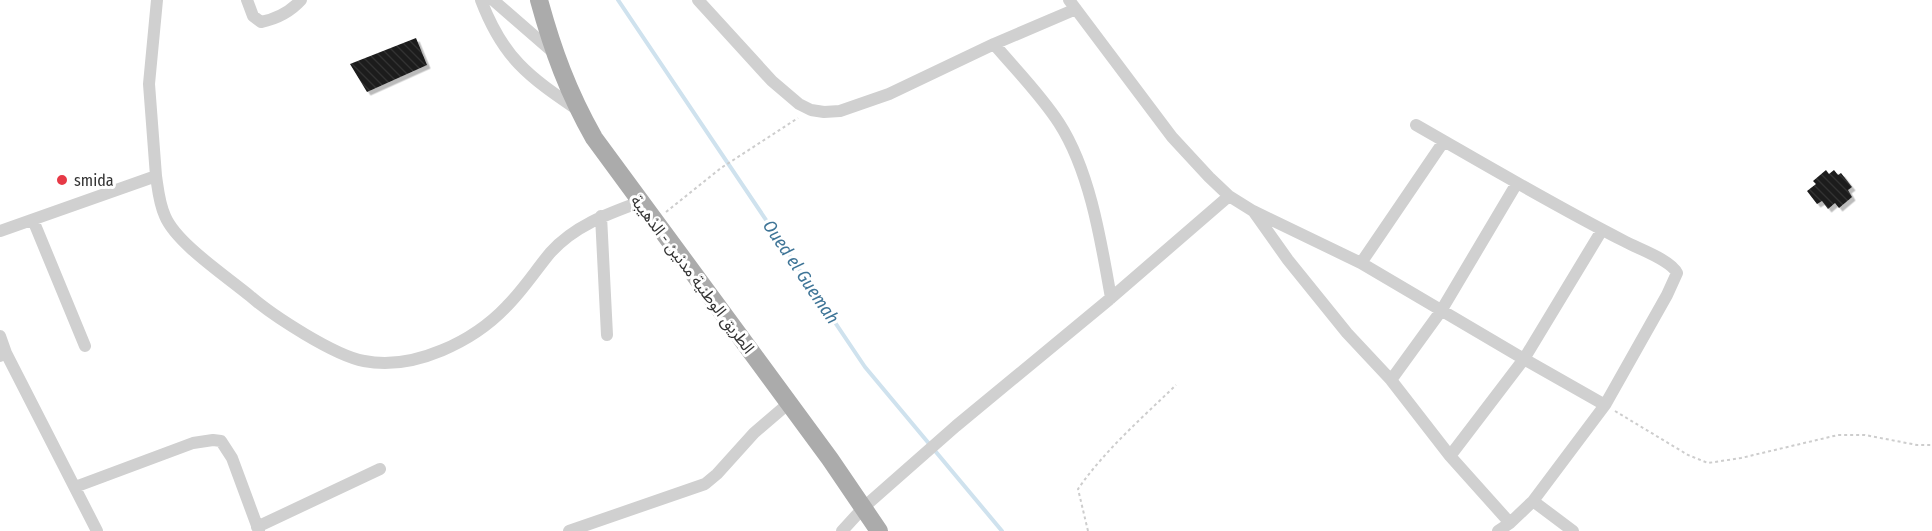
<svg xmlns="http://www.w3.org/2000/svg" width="1932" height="531" viewBox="0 0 1932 531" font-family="'Fira Sans Condensed','Noto Sans Arabic',sans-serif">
	<defs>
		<pattern id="building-back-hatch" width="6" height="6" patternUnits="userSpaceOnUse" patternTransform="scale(1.5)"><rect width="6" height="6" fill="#1a1a1a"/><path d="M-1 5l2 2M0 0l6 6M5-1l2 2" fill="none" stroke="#333"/></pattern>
		<filter id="shadow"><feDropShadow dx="3.5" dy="3.5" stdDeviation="0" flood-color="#0004"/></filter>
	</defs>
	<rect width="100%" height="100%" fill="#fff"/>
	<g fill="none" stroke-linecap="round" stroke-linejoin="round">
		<path stroke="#cfe2ee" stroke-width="4" d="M618 0 865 367 1002 531"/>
	</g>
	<path fill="url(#building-back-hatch)" filter="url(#shadow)" d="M416 38 427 65 367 92 350 64Z
		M1826 170 1829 174 1834 170 1838 175 1841 173 1852 187 1848 190 1852 197 1839 208 1835 203 1828 209 1822 201 1817 204 1807 191 1816 184 1813 181Z"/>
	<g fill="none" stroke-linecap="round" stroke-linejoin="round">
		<path stroke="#cdcdcd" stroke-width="2" stroke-dasharray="3 3" stroke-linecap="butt" d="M666 212 721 168 798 118
			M1615 411 1688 455 1708 463 1741 458 1838 435H1865L1917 445H1932
			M1088 531 1078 489C1105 450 1142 418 1176 385"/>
		<path stroke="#d0d0d0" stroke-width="12" d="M247 0 253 16 261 22C276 19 291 11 301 0
			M481 0C503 58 528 76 578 110
			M493 0 554 53
			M698 0 772 81 799 104 811 110 824 112 840 111 889 94 994 44 1076 9
			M1069 0 1172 137 1209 177 1229 196 1253 211 1361 263 1524 359 1605 405
			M994 44C1016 70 1041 95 1059 123 1090 171 1101 241 1111 298
			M1416 125C1486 165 1555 206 1626 242 1639 249 1671 260 1677 273L1667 295 1605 405 1533 501 1510 523 1498 531
			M156 176 149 84 157 0
			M1254 212 1288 260 1347 333 1391 380 1450 456 1510 523
			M601 216 607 335
			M33 220 85 346
			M0 231 156 176C158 189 159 203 165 216 176 243 226 276 250 296 273 316 335 356 364 361 414 371 474 341 507 306 523 290 536 270 550 253 574 226 607 214 640 202
			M1361 263 1444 141
			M0 336 6 353 0 356
			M6 353 97 531
			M1391 380 1441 311 1517 183
			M1450 456 1524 359 1602 230
			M75 487 193 443 213 440 221 441 232 458 259 531
			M1533 501 1573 531
			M257 527 380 469
			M569 531 705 484 717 474 754 433 789 403
			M842 531 864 507 956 426 1111 298 1229 196"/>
		<path stroke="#ababab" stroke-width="18" d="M539 0C553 51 568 92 594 138L830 459 879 531"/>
	</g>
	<circle fill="#e63946" stroke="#fff" stroke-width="2" cx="62" cy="180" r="6"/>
	<g text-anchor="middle" stroke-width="6" stroke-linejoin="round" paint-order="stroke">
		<g font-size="16" fill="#333" stroke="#fff" text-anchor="start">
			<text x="74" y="186">smida</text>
		</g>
		<g font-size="16" fill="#333" stroke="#fff">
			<text transform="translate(693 274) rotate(53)" y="6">الطريق الوطنية مدنين - الذهيبة</text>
		</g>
		<g font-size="18" font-style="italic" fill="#3f7597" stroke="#fff">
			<text transform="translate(801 272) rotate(56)" y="6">Oued el Guemah</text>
		</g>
	</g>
</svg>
